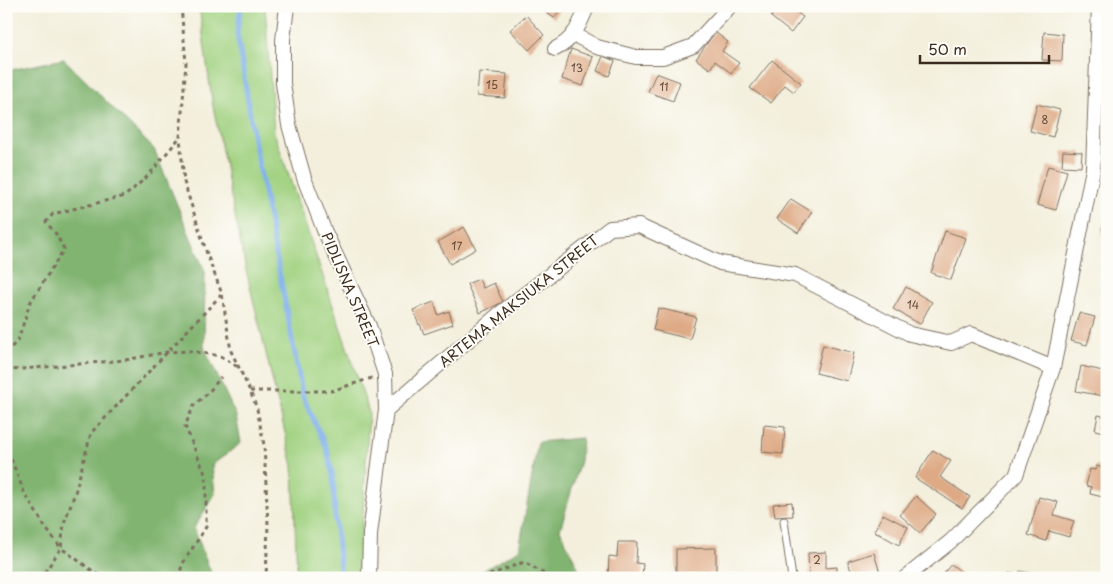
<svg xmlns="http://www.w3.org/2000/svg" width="1113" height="584" viewBox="0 0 1113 584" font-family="'Playpen Sans',sans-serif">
	<rect width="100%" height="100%" fill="#fdfcf7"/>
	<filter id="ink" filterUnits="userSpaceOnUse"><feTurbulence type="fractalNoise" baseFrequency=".02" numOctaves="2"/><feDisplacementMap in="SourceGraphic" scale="10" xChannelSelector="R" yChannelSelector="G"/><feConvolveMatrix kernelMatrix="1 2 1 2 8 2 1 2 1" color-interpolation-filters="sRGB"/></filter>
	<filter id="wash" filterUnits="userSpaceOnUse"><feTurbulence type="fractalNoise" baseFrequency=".0096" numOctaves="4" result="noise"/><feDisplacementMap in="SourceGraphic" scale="20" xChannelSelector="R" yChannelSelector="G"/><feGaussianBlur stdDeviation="1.12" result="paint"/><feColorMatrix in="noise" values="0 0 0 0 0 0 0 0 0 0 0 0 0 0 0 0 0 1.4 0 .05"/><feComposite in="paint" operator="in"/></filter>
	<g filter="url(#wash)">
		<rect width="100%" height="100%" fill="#f3efdc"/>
		<path fill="#a1d281" stroke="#6e7e50" d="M199 6H265L274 132 369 412 359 578H297L293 466 246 270 212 101Z"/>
		<path fill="#80b46f" stroke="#5e6f46" d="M64 59 154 149 205 272 204 347 236 416 241 443 212 465 215 494 194 528 213 578H6V71Z
			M582 438 580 461 560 530 583 578H470L519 550 538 442Z"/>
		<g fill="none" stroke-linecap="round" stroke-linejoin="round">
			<path stroke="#7eafea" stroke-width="5" d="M241 6 237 33 254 139 303 397 327 449 333 477 335 517 341 578"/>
		</g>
		<g id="blocks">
			<path fill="#deaa86" d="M537 6H563L554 18Z
				M618 6H634L633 11Z
				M779 6H788L803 17 791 33 771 17Z
				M526 15 544 35 529 50 510 30Z
				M715 32 728 42 722 51 739 63 731 73 715 61 710 69 696 59Z
				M1044 32 1063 34 1062 61 1042 60Z
				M571 49 593 57 583 86 562 79Z
				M603 56 615 61 609 76 597 71Z
				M772 60 801 83 794 92 785 85 771 103 750 88Z
				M479 72 507 74 505 98 477 96Z
				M656 73 680 82 673 101 648 92Z
				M1037 104 1060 110 1053 137 1030 131Z
				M1063 151 1082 152 1081 167 1062 166Z
				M1048 166 1067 171 1056 210 1037 205Z
				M791 199 812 212 798 233 777 219Z
				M1107 226V243H1104L1102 227Z
				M464 227 476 249 450 264 438 242Z
				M945 231 966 238 951 280 931 273Z
				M479 279 483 288 494 283 503 302 480 313 467 284Z
				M906 287 932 302 920 324 893 309Z
				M434 302 438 315 449 311 453 324 424 334 420 324 419 325 413 310Z
				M658 308 696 317 690 339 653 330Z
				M1079 313 1095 317 1087 345 1071 341Z
				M823 345 854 353 847 381 816 373Z
				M1081 366 1107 372V378L1103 396 1076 391Z
				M1098 415 1107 417V433L1095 430Z
				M764 425 785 427 783 454 762 452Z
				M933 450 951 461 940 477 970 497 962 508 915 478Z
				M1096 466 1107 469V498L1090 494 1091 487 1086 486 1090 469 1095 470Z
				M916 496 936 514 920 533 900 515Z
				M1039 497 1058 502 1054 515 1074 521 1069 537 1049 531 1046 541 1028 535Z
				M792 502 793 516 775 517 773 504Z
				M883 514 908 527 899 545 874 531Z
				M618 542H637L636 563 643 564 642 577 608 578 609 556 617 557Z
				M716 548V574L676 575V549Z
				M826 552V568L837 567V578H809L808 553Z
				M874 553 880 573 863 578H853L848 561Z
				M951 564 969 578H945L942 576Z
				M1020 571 1052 577V578H1008L1009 573 1019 575Z"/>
		</g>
	</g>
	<g filter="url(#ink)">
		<use href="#blocks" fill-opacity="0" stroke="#7b6f60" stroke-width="1"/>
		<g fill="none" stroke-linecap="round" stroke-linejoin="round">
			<defs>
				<path id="service" d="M784 521 792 578"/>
				<path id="minor" d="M287 6 283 40V83L289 125 304 178 324 230 369 326 385 374 386 410 370 534 369 578
					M573 34 597 47 636 57H663L693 46 730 6
					M555 49C574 40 579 26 587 7
					M386 410 498 315 610 228 639 226 720 263 795 275 910 334 951 343 971 334 1053 368
					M905 578 951 541 1016 475 1053 368 1093 169 1099 6"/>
			</defs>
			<use href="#service" stroke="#7b6f60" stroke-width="9"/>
			<use href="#minor" stroke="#7b6f60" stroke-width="16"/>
			<path stroke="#7b6f60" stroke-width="3" stroke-dasharray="4 4" stroke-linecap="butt" d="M181 6 186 63 180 137 184 182 208 257 222 294 231 351 250 391 257 409 264 445 268 524 266 578
				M6 353 18 340 30 303 64 249 56 234 46 222 53 214 125 196 148 176 180 137
				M6 368 11 370 125 360 167 352 191 351 220 356 238 367
				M250 391H331L372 378
				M6 444 7 449 24 492 45 527 61 548 41 578
				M114 578 101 577 61 548 64 523 75 493 91 433 221 295
				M178 578 183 563 206 527V476L185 426 194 405 208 393 221 377
				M482 578 524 562 551 578"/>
			<use href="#service" stroke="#fff" stroke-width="7"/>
			<use href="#minor" stroke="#fff" stroke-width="14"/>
		</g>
	</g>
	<g text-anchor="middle" stroke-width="4" stroke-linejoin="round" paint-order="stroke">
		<g font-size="11" fill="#644a38">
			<text x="577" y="72">13</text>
			<text x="492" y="89">15</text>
			<text x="664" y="91">11</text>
			<text x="1045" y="124">8</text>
			<text x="457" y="250">17</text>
			<text x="913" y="309">14</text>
			<text x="817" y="564">2</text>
		</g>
		<g font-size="14" fill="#3b2a1e" stroke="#fdfcf7">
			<text transform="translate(350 290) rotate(67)" y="5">PIDLISNA STREET</text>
			<text transform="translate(519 301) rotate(-39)" y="5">ARTEMA MAKSIUKA STREET</text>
		</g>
	</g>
	<rect width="1113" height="584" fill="none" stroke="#fdfcf7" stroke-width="25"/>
	<path d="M920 55v8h129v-8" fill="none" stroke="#3b2a1e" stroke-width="2.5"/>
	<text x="928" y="55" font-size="15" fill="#3b2a1e" stroke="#fdfcf7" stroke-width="4" paint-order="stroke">50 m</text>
</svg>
